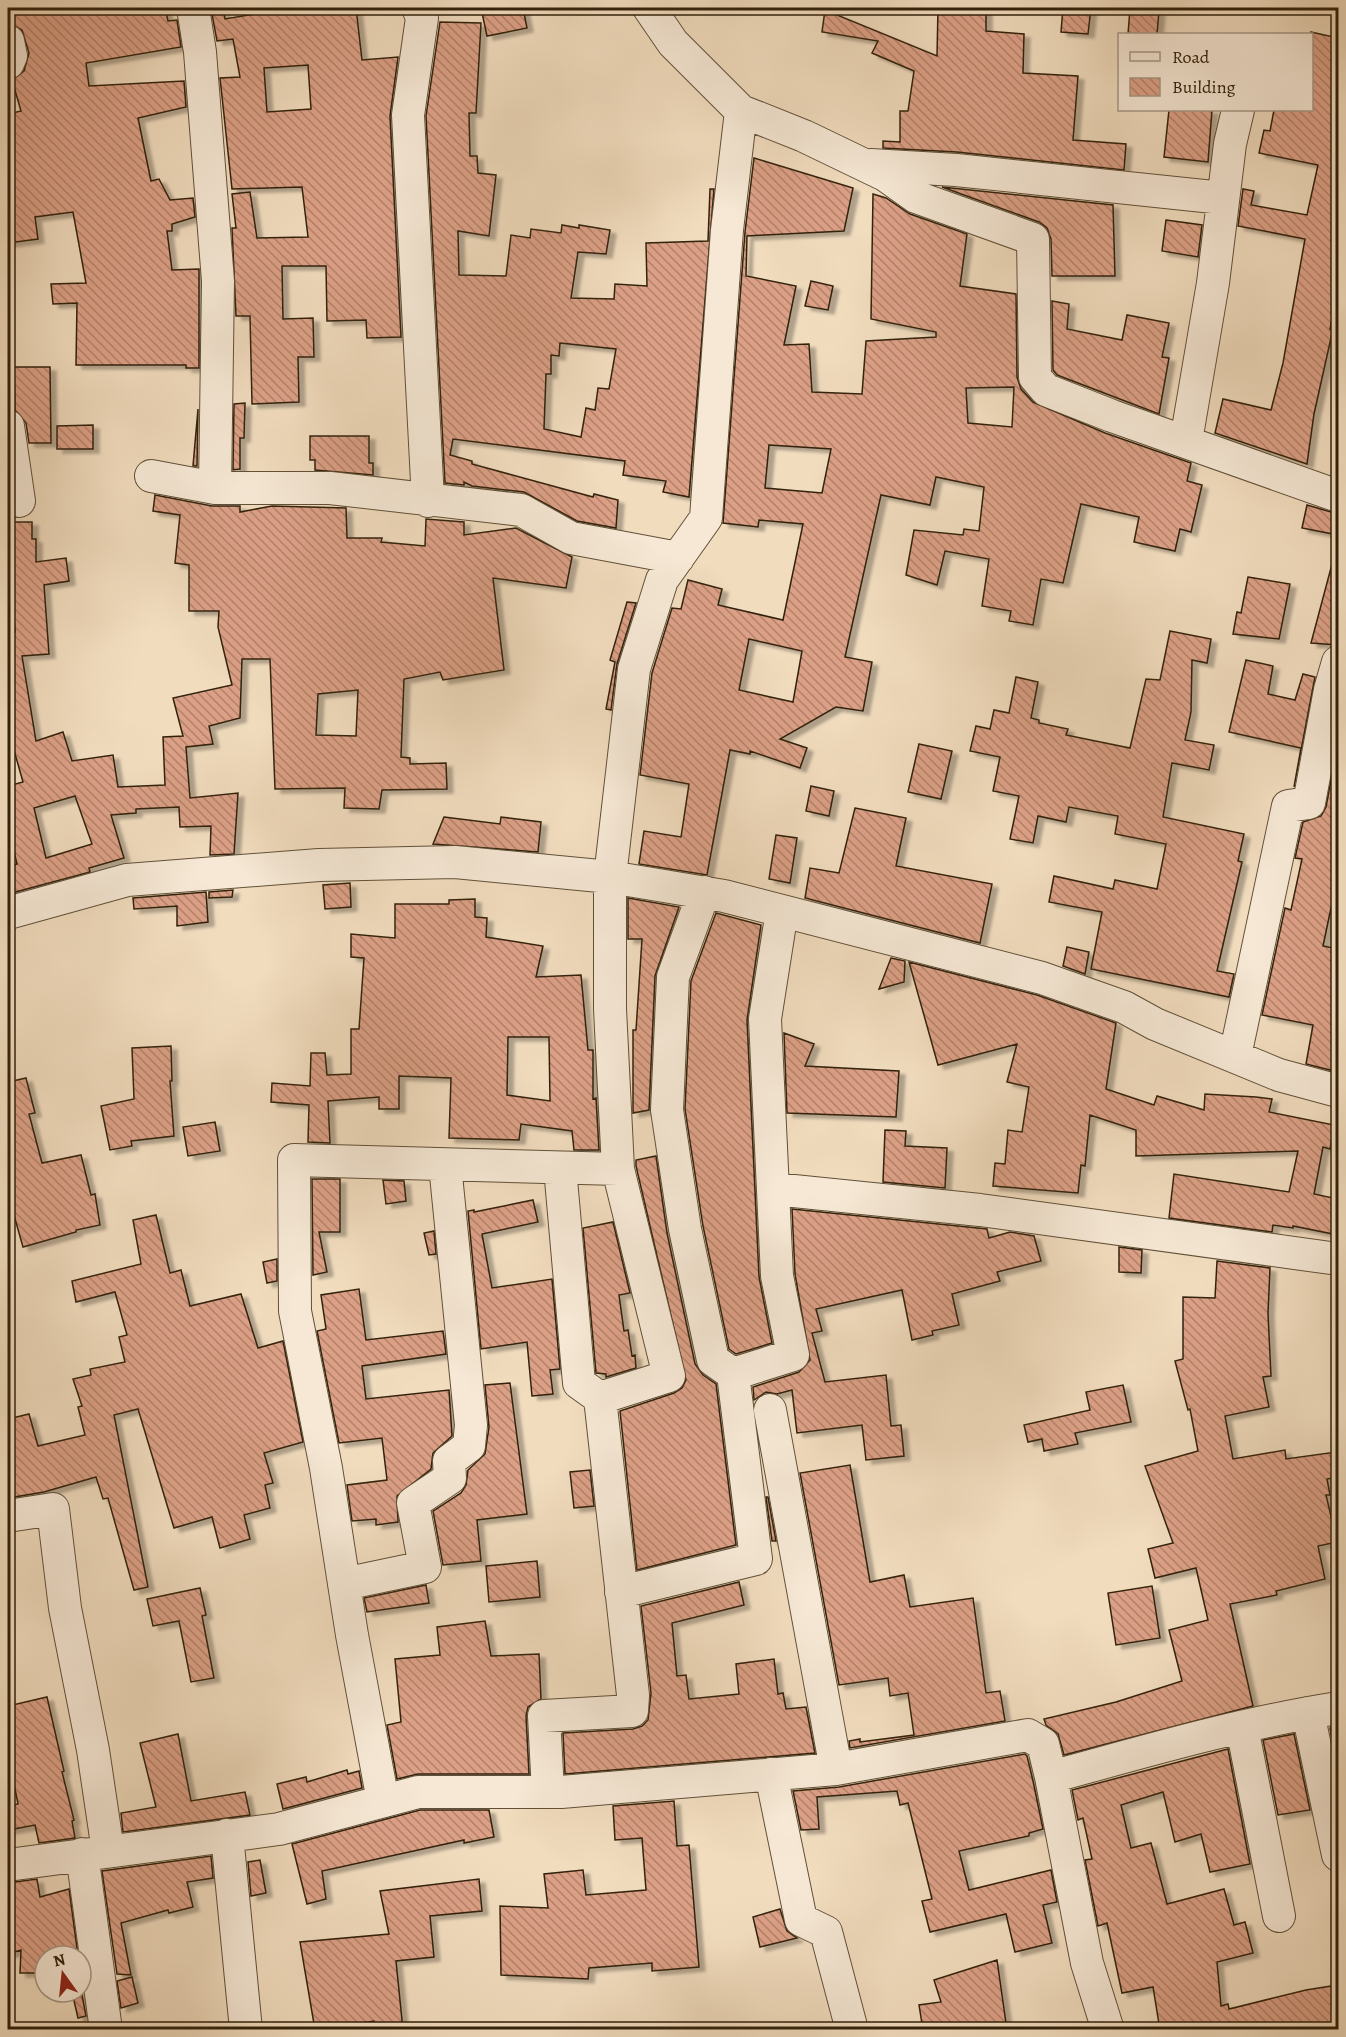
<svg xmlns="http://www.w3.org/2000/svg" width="1346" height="2037" viewBox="0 0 1346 2037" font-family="Alegreya,serif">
	<defs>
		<pattern id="building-back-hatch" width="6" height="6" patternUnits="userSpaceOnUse" patternTransform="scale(1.5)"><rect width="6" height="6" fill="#dca086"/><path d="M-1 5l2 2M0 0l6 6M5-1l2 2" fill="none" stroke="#b3826c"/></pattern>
		<filter id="shadow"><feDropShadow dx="6" dy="4" stdDeviation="1.5" flood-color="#0004"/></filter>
	</defs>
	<rect width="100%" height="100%" fill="#f1dcbe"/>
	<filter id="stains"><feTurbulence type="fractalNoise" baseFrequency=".00333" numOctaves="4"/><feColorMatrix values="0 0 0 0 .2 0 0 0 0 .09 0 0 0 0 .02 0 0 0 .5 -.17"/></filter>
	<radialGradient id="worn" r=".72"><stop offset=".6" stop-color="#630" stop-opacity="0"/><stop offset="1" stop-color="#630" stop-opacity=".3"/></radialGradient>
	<path fill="url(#building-back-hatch)" stroke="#31210b" stroke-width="1.5" fill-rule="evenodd" filter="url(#shadow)" d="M8 8H110L112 13 139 8H165L168 21 177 20 181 47 86 63 89 86 184 81 186 107 138 118 151 181 159 179 170 200 193 198 195 217 172 224V231H167L172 270 199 269V368H186V365H76L77 303 53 304 51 284 86 283 73 212 35 217 38 239 8 243V136L11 135 8 114 21 111 12 80 24 71 29 53 22 30 8 23Z
		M289 8H356L362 60 398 57 390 116 401 337 367 338 366 320 327 321 326 266H282L283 319 313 318 314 357H298L299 402 252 404 250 316H236L232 228H236L232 194 250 192 257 238 308 237 302 187 232 189 220 78 240 77 233 39 217 41 212 14 224 12 225 19ZM308 65 311 109 267 112 264 68Z
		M481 8H523L527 28 487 36Z
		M938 8H986V31L1024 34 1023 73 1078 76 1073 140 1126 144 1124 170 957 152 883 148V141L900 142V111H908L914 71 872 53 878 41 822 32 825 10 937 56Z
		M1063 8H1091L1088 34 1061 32Z
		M1130 9 1159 11 1157 34H1128Z
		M440 22 481 23 476 113H469L470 156H477L478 173 496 175 489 236 458 231 459 275 506 276 511 235 530 238 531 229 561 233 562 225 579 228V225L610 230 606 254 578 252 571 298 614 299 615 284 647 286 646 243 708 241 710 189H714L689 497 663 492 666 481 623 475 625 461 453 439 450 455 472 461V464L593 497 594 494 618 500 616 528 577 521 524 492 472 486 464 482V485L445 483 426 116ZM560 343 616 349 609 389 598 388 595 410 586 408 581 437 544 429 546 374H551V355L559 356Z
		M1311 32 1338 38V289L1330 329H1333L1314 414 1307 464 1215 433 1223 399 1271 410 1283 363 1305 239 1238 226 1243 189 1254 191 1251 205 1307 215 1318 165 1259 153 1264 130 1270 131 1274 110H1311Z
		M1169 110H1212L1208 162 1164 157Z
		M754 158 853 188 844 231 747 236 746 276 796 286 784 345 809 344 812 392 862 394 866 341 936 337V332L871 319 873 194 886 198 910 214 967 234 960 286 1016 294 1017 377 1021 389 1033 402 1105 433 1191 463 1187 481 1202 485 1191 532 1180 529 1175 551 1134 542 1139 517 1081 504 1063 583 1041 579 1033 625 1009 621 1011 611 982 606 989 559 945 551 937 585 906 575 914 530 963 535 964 529 979 531 984 487 936 477 930 505 881 495 845 657 872 662 863 711 836 707 780 739 807 748 800 768 750 751V754L730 750 707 875 639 864 644 831 681 837 689 784 640 775 652 673 672 608 681 609 688 580 722 589 718 605 783 620 803 524 759 520 758 527 723 523 745 232ZM1014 387 1012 427 968 423 966 388ZM769 445 831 449 822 493 765 488ZM749 639 802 651 793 702 739 690Z
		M942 187 1113 205 1115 276H1052L1051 239 1047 228 1039 222Z
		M1166 220 1202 225 1198 257 1162 251Z
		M811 281 833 286 828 310 805 306Z
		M1052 301 1069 304 1067 329 1122 340 1127 315 1169 323 1162 357 1169 358 1159 414 1057 375 1053 370Z
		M14 367H50L51 443H29L26 423 15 410Z
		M245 403 244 438H240V469L233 470 234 404Z
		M198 409 197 466H193Z
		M93 425V449H57V426Z
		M310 436H369V463H373V475L315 470V460H310Z
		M155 495 212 506H240V512L272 506 346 508 347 538H382L381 542 425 546 426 519 464 522V535L516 528 572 557 566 588 493 578 504 670 443 680 440 672 404 679 401 757 410 758V764L446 763 447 789 382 790 379 809 344 808 345 788 275 789 270 659H242L240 718 209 726 213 744 186 747 190 798 238 793 234 854 210 855 211 826 180 827 179 807 136 809V813L111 815 124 858 89 868 90 872 8 894V867L17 864 8 826V786L23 782 8 729V633L15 632 12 592H8V522H32V539H36V562L66 558 69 581 44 585 49 654 22 656 36 741 63 732 72 761 113 755 118 787 165 785 163 737 183 736 173 698 232 685 218 627 219 611H189V565L175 563 180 515 153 511ZM358 690 356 736 316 735 318 694ZM75 796 92 844 46 858 34 808Z
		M1307 505 1338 514V535L1302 528Z
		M1332 564 1338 565V645L1311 643Z
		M1248 577 1290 584 1279 639 1233 634 1237 612 1241 613Z
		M627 602 636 603 617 664 611 710 606 709 615 662 610 660Z
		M1170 631 1211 639 1207 663 1192 660 1191 712 1185 740 1214 745 1209 770 1172 763 1163 817 1244 834 1238 861 1242 862 1217 971 1234 974 1229 997 1091 969 1102 912 1049 902 1054 876 1113 889 1115 880 1157 889 1166 844 1115 834 1118 816 1069 807 1066 822 1038 816 1033 843 1010 839 1019 796 993 791 1000 757 970 751 976 726 990 729 994 710 1009 713 1016 677 1038 682 1031 718 1039 720V723L1068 729 1066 735 1130 748 1146 679 1160 680Z
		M1246 660 1273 666 1268 694 1295 700 1303 674 1315 677 1294 787 1301 748 1229 732Z
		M1338 743V910L1331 908 1323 946 1338 949V1072L1306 1064 1313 1025 1262 1015 1285 908 1291 910 1302 859 1295 858 1303 822 1321 816 1326 807Z
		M919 744 952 751 941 799 908 792Z
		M811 786 834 791 829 816 806 811Z
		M855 808 906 818 896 866 992 884 980 943 805 898 810 868 839 873Z
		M444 817 500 824 501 817 541 822 538 852 433 844Z
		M776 835 797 838 790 883 769 879Z
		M350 883 351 907 325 909 323 885Z
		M233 890 232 897 209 898V892Z
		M206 892 208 922 177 926V906L134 909 133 898Z
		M628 898 679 907 655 976 649 1110 633 1113V1030H636L642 939H628Z
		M475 899V917L487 918 486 937 543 946 536 977 581 975 588 1050H593V1099L596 1098 599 1150H574L572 1131 521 1124 519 1140 449 1138 451 1078 399 1076V1109H379V1097L328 1101 330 1143 308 1142 309 1105 271 1102 272 1083 310 1086 311 1053H325L327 1075 351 1074V1029H359L364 958 351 957V934L395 938V904H449V900ZM508 1037H549L550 1101 507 1095Z
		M716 913 761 925 747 1020 759 1277 772 1343 736 1354 729 1349 703 1226 685 1109 691 981Z
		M1067 947 1089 952 1085 974 1063 966Z
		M891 958 905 961 904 982 879 989Z
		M909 962 1037 995 1116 1023 1106 1089 1154 1105 1157 1096 1204 1110 1205 1094 1256 1097 1272 1099 1269 1112 1334 1125 1330 1149 1323 1147 1314 1194 1338 1199V1235L1293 1226V1228L1273 1225 1272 1232 1169 1218 1174 1174 1289 1192 1298 1151 1136 1156V1130L1090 1115 1085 1166 1081 1165 1078 1193 993 1186 995 1163 1005 1164 1008 1130 1022 1132 1029 1087 1007 1082 1017 1044 938 1065Z
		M784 1033 814 1044 805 1066 899 1071 896 1117 787 1113Z
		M171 1046 172 1081H170L174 1136 131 1141 132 1146 110 1150 101 1106 134 1099 132 1048Z
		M26 1078 35 1113 29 1114 42 1163 81 1155 91 1195 95 1194 100 1225 76 1230V1232L23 1247 10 1201H8V1082Z
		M215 1122 220 1151 188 1156 183 1127Z
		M885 1130 906 1131 905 1146 947 1148 945 1188 883 1182Z
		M656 1156 667 1233 695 1364 703 1375 716 1384 736 1545 637 1570 620 1411 674 1393 682 1388 686 1380 636 1166V1160Z
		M312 1179H340V1232H319L327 1272 313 1275Z
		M383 1180 404 1181 406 1201 386 1204Z
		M533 1200 538 1222 482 1234 492 1288 552 1279 560 1369 550 1370 553 1394 532 1396 527 1342 481 1349 468 1211 474 1210V1212Z
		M792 1209 987 1229 989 1238 1010 1232 1034 1236 1041 1261 997 1272 1000 1281 952 1294 959 1325 932 1331 933 1335 912 1340 902 1290 816 1309 822 1331 812 1333 825 1382 886 1375 891 1426 901 1425 904 1456 866 1460 862 1425 797 1433 792 1390 777 1394 766 1392 754 1400 753 1387 799 1372 810 1360 795 1274Z
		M156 1215 170 1273 181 1270 190 1306 241 1294 258 1348 283 1341 303 1442 264 1453 273 1483 265 1485 270 1508 244 1515 250 1539 220 1548 212 1517 174 1528 138 1409 114 1415 148 1587 134 1590 108 1498 103 1499 96 1477 44 1492 8 1498V1419L29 1414 38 1446 85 1435 78 1407 82 1406 73 1379 91 1375 90 1369 125 1362 119 1337 127 1335 115 1292 76 1302 72 1281 141 1264 133 1220Z
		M613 1222 630 1293 619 1295 624 1331 628 1330 632 1356 635 1355 636 1368 606 1377V1374L596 1373 583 1228Z
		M434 1231 436 1254 429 1255 424 1233Z
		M1119 1247 1142 1250 1141 1273 1119 1272Z
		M277 1259V1281L267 1283 263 1262Z
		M1217 1261 1270 1268 1268 1313 1271 1376 1263 1377 1269 1407 1225 1416 1233 1459 1285 1450 1286 1459 1336 1452 1338 1477 1327 1479 1330 1495H1326L1337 1542 1318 1546 1325 1579 1276 1591 1277 1595 1230 1604 1253 1706 1064 1755 1058 1734 1046 1725 1044 1719 1116 1702 1182 1681 1169 1630 1208 1620 1196 1568 1155 1578 1148 1549 1173 1543 1145 1466 1198 1451 1190 1409 1188 1410 1175 1361 1183 1359V1297L1215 1298Z
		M359 1289 366 1340 443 1331 446 1354 362 1366 366 1399 449 1390 452 1436 433 1453 431 1469 397 1496 398 1522 376 1525V1519L352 1521 347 1485 387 1480 382 1438 339 1443 317 1331 326 1329 321 1295Z
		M510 1383 527 1514 477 1520 481 1561 443 1565 433 1511 461 1493 466 1485 468 1470 485 1454 489 1427 485 1385Z
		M1123 1385 1131 1422 1075 1433 1078 1444 1044 1451 1042 1439 1028 1442 1024 1425 1090 1410 1086 1392Z
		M850 1465 870 1582 904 1575 910 1607 973 1598 986 1693 1000 1691 1005 1721 850 1748 849 1741 860 1739V1742L914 1735 908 1693 890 1696 888 1678 839 1685 800 1473Z
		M590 1470 594 1506 574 1508 570 1472Z
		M766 1497H768L776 1541H772Z
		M537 1561 540 1597 489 1602 486 1566Z
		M739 1582 744 1605 672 1623 677 1676 686 1675 689 1699 739 1694 736 1664 774 1659 778 1694 783 1693 786 1709 806 1707 815 1753 565 1774 563 1733 633 1729 642 1726 648 1720 651 1693 641 1606Z
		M426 1585 429 1603 367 1612 364 1598Z
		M1152 1586 1160 1638 1116 1645 1108 1593Z
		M200 1588 206 1615 202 1616 214 1678 191 1682 179 1621 153 1626 147 1599Z
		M485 1621 491 1656 539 1654 541 1699 528 1707 526 1716 529 1774H418L397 1779 387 1725 401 1722 395 1659 440 1655 437 1627Z
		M47 1697 64 1771 62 1772 74 1820 72 1821 75 1838 39 1843 35 1825 8 1830V1806L18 1804 8 1754V1706Z
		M1338 1726V1770L1330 1728Z
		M178 1734 191 1801 245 1792 250 1815 123 1832 121 1813 156 1807 140 1743Z
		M1294 1734 1310 1810 1278 1815 1263 1740Z
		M1228 1749 1250 1864 1210 1872 1201 1834 1175 1842 1163 1792 1121 1805 1131 1848 1151 1843 1167 1904 1224 1889 1234 1925 1245 1922 1253 1953 1217 1962 1221 2006 1228 2004 1229 2009 1306 1990 1338 1985V2030H1160L1153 1987 1122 1993 1107 1923 1098 1926 1085 1860 1092 1859 1083 1818 1078 1820 1072 1790Z
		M1025 1754 1027 1756 1033 1781 1043 1829 1029 1833V1836L959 1851 969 1890 1051 1870 1057 1902 1043 1905 1052 1943 1015 1952 1006 1914 930 1932 922 1901 932 1899 908 1803 900 1805 897 1791 817 1797 819 1829 801 1830 793 1791 839 1787Z
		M347 1770 348 1774 359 1771 362 1788 283 1809 277 1784 306 1777 307 1782Z
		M674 1801 677 1846 689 1845 699 1967 652 1971V1963L589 1968 588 1979 501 1975 500 1906 548 1908 544 1874 583 1870 586 1895 646 1890 642 1838 615 1840 613 1806Z
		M420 1810H489L494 1837 464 1843V1840L322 1871 326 1899 307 1904 292 1844Z
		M211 1856 213 1878 187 1882 193 1907 169 1913 168 1910 121 1923 131 1975 117 1974 102 1871Z
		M260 1860 266 1893 251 1896 248 1862Z
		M37 1879 40 1897 69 1889 78 1956H45V1973H20L21 1950 8 1954V1883Z
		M479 1879 482 1911 430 1916 434 1957 396 1961 403 2030H375L374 2021 315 2030 300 1942 389 1934 380 1891Z
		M780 1909 787 1931 797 1938 760 1947 753 1917Z
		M997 1960 1007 2030H923L919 2005 941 2002 934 1980Z
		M132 1977 138 2003 121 2008 117 1981Z
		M81 1990 86 2016 78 2018 72 1992Z"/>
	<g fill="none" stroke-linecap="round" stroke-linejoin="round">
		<defs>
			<path id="minor" d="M193 8 200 52 218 281 215 488
				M418 8 422 18 408 115 428 501
				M8 41 11 56 8 63
				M741 111 804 136 885 175 916 197 1033 239 1035 377 1046 390 1112 416 1338 496
				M871 165 956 170 1223 198
				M8 426 19 501
				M1186 441 1213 283 1230 144 1238 110
				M151 476 215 488H330L521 510 571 538 678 558
				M704 892 673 977 667 1110 685 1229 713 1360 733 1374
				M8 913 127 880 319 865 455 862 610 877 724 896 1042 978 1124 1007 1155 1024 1279 1075 1338 1091
				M1235 1056 1288 806 1309 803 1330 690 1338 662
				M774 1189 980 1210 1338 1259
				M600 1398 669 1376 618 1169
				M770 1410 836 1769
				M8 1516 53 1509 65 1608 93 1750 108 1851
				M344 1584 425 1567 413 1503 450 1478 449 1461 469 1446 471 1425 445 1165
				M621 1592 756 1559 733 1374 793 1355 777 1276 765 1019 782 911
				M1308 1713 1338 1855
				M1242 1727 1279 1916
				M771 1774 801 1920 826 1932 852 2030
				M1051 1777 1087 1963 1108 2030
				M548 1792 544 1716 632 1711 633 1695 600 1398 579 1383 560 1168
				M383 1801 352 1635 326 1468 295 1311 294 1160 618 1169 610 1009V877L634 669 662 580 706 518 727 230 741 111 673 43 649 8
				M227 1835 246 2030
				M82 1854 106 2030
				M8 1865 279 1829 418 1792H561L836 1769 1028 1735 1043 1744 1051 1777C1146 1751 1241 1723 1338 1708"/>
		</defs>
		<use href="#minor" stroke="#615038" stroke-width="34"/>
		<use href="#minor" stroke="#f6e8d5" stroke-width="32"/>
	</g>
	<rect width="1346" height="2037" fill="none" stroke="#f1dcbe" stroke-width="30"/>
	<rect x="9" y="9" width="1328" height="2019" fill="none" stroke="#31210b" stroke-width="3"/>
	<rect x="15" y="15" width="1316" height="2007" fill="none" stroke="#31210b" stroke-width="1.5"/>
	<rect x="1118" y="33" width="195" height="78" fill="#f6e8d5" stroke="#a79884" stroke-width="1.5"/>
	<rect x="1130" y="52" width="30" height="9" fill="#f6e8d5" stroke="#a79884" stroke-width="1.5"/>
	<text x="1172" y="63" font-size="18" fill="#31210b">Road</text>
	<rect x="1130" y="78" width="30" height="18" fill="url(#building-back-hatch)" stroke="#a79884" stroke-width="1.5"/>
	<text x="1172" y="93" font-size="18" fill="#31210b">Building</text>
	<g transform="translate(63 1974) rotate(345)"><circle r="28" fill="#f6e8d5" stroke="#a79884" stroke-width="1.5"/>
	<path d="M0-4.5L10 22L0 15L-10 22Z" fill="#8f2418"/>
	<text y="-9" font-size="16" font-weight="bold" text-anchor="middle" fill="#31210b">N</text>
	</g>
	<rect width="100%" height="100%" filter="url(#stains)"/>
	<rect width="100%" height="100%" fill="url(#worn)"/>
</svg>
